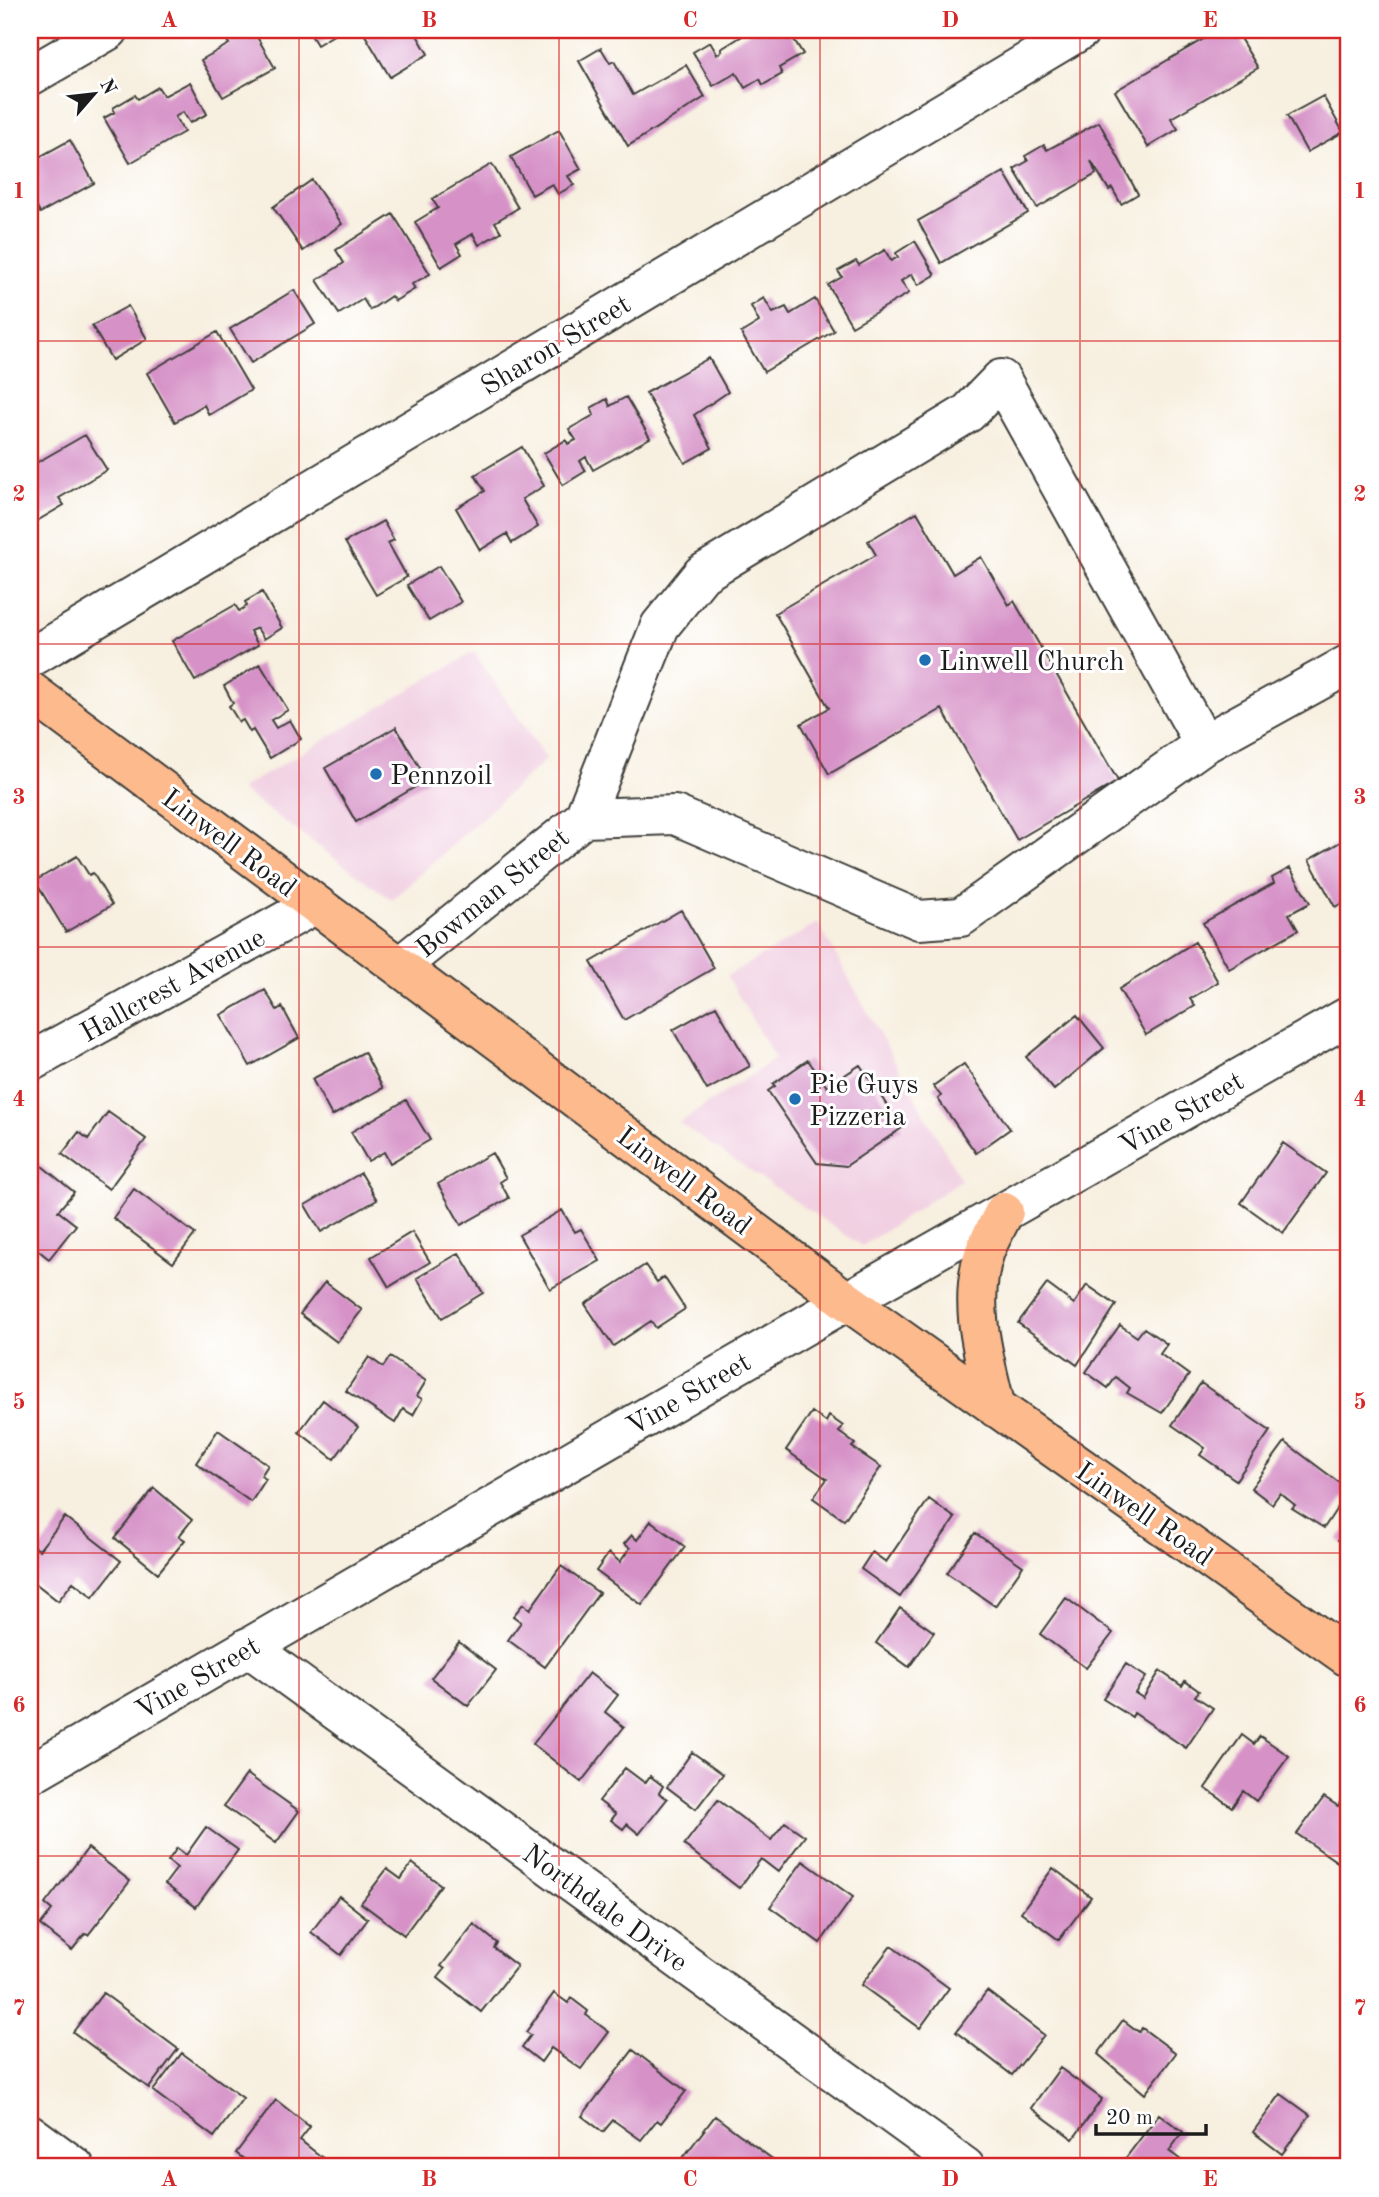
<svg xmlns="http://www.w3.org/2000/svg" width="1379" height="2197" viewBox="0 0 1379 2197" font-family="'Old Standard TT',serif">
	<rect width="100%" height="100%" fill="#fff"/>
	<filter id="ink" filterUnits="userSpaceOnUse"><feTurbulence type="fractalNoise" baseFrequency=".0143" numOctaves="2"/><feDisplacementMap in="SourceGraphic" scale="14" xChannelSelector="R" yChannelSelector="G"/><feConvolveMatrix kernelMatrix="1 2 1 2 8 2 1 2 1" color-interpolation-filters="sRGB"/></filter>
	<filter id="wash" filterUnits="userSpaceOnUse"><feTurbulence type="fractalNoise" baseFrequency=".00686" numOctaves="4" result="noise"/><feDisplacementMap in="SourceGraphic" scale="28" xChannelSelector="R" yChannelSelector="G"/><feGaussianBlur stdDeviation="1.57" result="paint"/><feColorMatrix in="noise" values="0 0 0 0 0 0 0 0 0 0 0 0 0 0 0 0 0 1.4 0 .05"/><feComposite in="paint" operator="in"/></filter>
	<g filter="url(#wash)">
		<rect width="100%" height="100%" fill="#f7efdf"/>
		<path fill="#f1d0e2" d="M474 652 546 759 392 900 240 789Z
			M818 923 961 1180 862 1246 679 1123 775 1059 727 976Z"/>
		<g id="blocks">
			<path fill="#d692c7" d="M243 30H253L275 68 223 97 201 60 229 44 226 39Z
				M308 30H342L317 45Z
				M362 30H414L428 54 390 77Z
				M752 30H788L803 54 779 68 782 74 763 85 760 79 745 88 736 73 713 86 693 52 710 42 717 54 722 51 721 49Z
				M836 30H852L840 36Z
				M1219 30H1235L1258 68 1171 118 1178 129 1148 147 1115 91Z
				M601 48 610 63 614 61 633 95 686 65 705 97 628 146 579 61Z
				M190 82 207 114 190 123 183 112 175 117 184 132 130 163 104 118 115 112 113 108 135 95 138 99 158 87 164 96Z
				M1323 96 1343 132 1307 152 1287 116Z
				M1099 122 1138 194 1121 204 1112 188 1109 190 1091 161 1096 174 1037 208 1014 169 1028 161 1025 156 1044 145 1047 150Z
				M559 130 581 169 568 176 574 185 558 194 552 184 532 195 511 157Z
				M70 140 94 183 40 213 30 195V162Z
				M492 164 518 208 495 222 501 232 479 245 473 234 456 244 462 254 441 267 415 222 438 208 432 199Z
				M1004 172 1028 213 941 263 918 221Z
				M312 180 342 224 303 251 273 207Z
				M393 214 430 274 412 284 415 289 395 301 391 296 370 310 363 299 339 314 317 280 344 263 336 250Z
				M915 241 935 275 918 285 912 274 901 281 909 293 852 326 828 285 842 277 838 271 856 261 859 265 885 250 891 261 898 257 896 253Z
				M294 290 315 324 251 363 230 329Z
				M764 298 773 313 786 307 790 314 815 299 834 331 764 372 741 333 759 322 751 306Z
				M128 306 147 339 112 360 92 326Z
				M217 332 251 390 209 415 204 405 175 422 147 373Z
				M709 358 728 392 694 415 712 448 685 463 646 393Z
				M626 397 650 438 593 470 586 457 580 461 586 471 563 485 544 453 566 440 568 444 576 440 569 429 594 415 591 408 607 399 610 406Z
				M85 435 107 470 59 498 64 505 30 525V453L36 463Z
				M522 447 544 486 522 499 538 527 512 543 507 534 480 550 456 508 485 491 475 475Z
				M917 512 953 574 981 557 1009 605 1014 601 1118 781 1017 840 942 709 829 774 801 724 829 708 775 613 876 555 868 541Z
				M383 521 394 540 388 543 407 577 376 595 345 542Z
				M439 566 461 602 429 621 407 585Z
				M262 592 282 628 264 639 257 628 250 631 258 645 195 681 172 641 235 605 239 611 247 606 245 602Z
				M260 664 288 710 271 720 276 728 290 720 301 739 270 758 253 730 250 732 243 720 239 722 229 706 233 703 224 686Z
				M396 727 427 780 356 822 325 768Z
				M1349 837V899L1335 907 1309 860Z
				M77 856 89 875 93 873 112 905 66 932 35 881Z
				M1290 868 1310 903 1289 914 1298 930 1229 969 1203 923 1274 883 1272 878Z
				M681 910 714 968 624 1020 591 962Z
				M1195 942 1218 982 1190 999 1195 1006 1146 1035 1119 989Z
				M265 990 277 1010 282 1007 299 1038 250 1066 221 1015Z
				M716 1006 750 1066 707 1090 673 1030Z
				M1077 1015 1104 1048 1054 1090 1026 1057Z
				M364 1052 383 1088 332 1116 312 1079Z
				M808 1060 827 1087 860 1065 902 1128 846 1166 817 1163 768 1091 775 1086 773 1084Z
				M964 1064 1010 1129 976 1153 938 1099 941 1096 933 1086Z
				M406 1100 430 1140 390 1163 384 1152 368 1161 351 1132Z
				M108 1112 146 1139 109 1189 62 1154 79 1132 88 1139Z
				M1283 1143 1326 1173 1283 1233 1241 1203Z
				M492 1153 506 1178 500 1182 509 1198 461 1225 438 1184Z
				M37 1162 74 1192 58 1211 76 1225 49 1259 33 1246 30 1250V1171Z
				M361 1173 377 1200 321 1232 305 1205Z
				M134 1189 195 1234 173 1263 113 1218Z
				M562 1210 575 1232 581 1229 600 1261 550 1289 519 1235Z
				M412 1232 430 1262 389 1287 371 1257Z
				M459 1253 483 1293 442 1318 417 1278Z
				M645 1265 657 1282 664 1277 685 1309 656 1328 651 1321 613 1346 585 1304Z
				M325 1282 362 1310 337 1342 300 1314Z
				M1047 1284 1074 1304 1087 1285 1116 1305 1077 1365 1018 1323Z
				M1120 1325 1137 1337 1144 1328 1167 1344 1160 1354 1189 1375 1162 1413 1127 1393 1130 1388 1116 1377 1108 1388 1086 1372Z
				M369 1357 383 1367 390 1357 426 1381 417 1396 422 1399 413 1415 403 1409 395 1423 346 1391Z
				M1201 1383 1270 1431 1236 1480 1200 1455 1205 1448 1172 1425Z
				M323 1400 358 1427 334 1459 299 1432Z
				M812 1412 826 1422 829 1416 843 1426 839 1432 855 1444 852 1447 881 1467 844 1520 813 1498 827 1479 786 1450Z
				M218 1430 268 1465 261 1476 266 1479 251 1502 196 1463Z
				M1285 1442 1349 1490 1324 1528 1292 1508 1295 1505 1280 1493 1272 1504 1251 1488Z
				M154 1488 192 1520 179 1536 185 1540 158 1573 115 1538Z
				M929 1499 955 1518 900 1597 861 1569 872 1552 886 1562Z
				M65 1517 121 1561 93 1597 73 1582 58 1601 30 1579V1543L39 1550Z
				M651 1521 685 1547 642 1605 596 1571 609 1553 620 1562 630 1548 624 1544 632 1535 637 1540Z
				M1349 1525V1548L1338 1540Z
				M975 1533 1023 1566 995 1606 947 1573Z
				M561 1566 599 1593 545 1667 508 1640 521 1622 513 1616 523 1604 530 1609Z
				M1066 1598 1113 1633 1086 1668 1040 1634Z
				M900 1608 934 1632 909 1667 876 1643Z
				M459 1642 496 1670 468 1706 431 1678Z
				M1126 1664 1146 1677 1135 1693 1143 1698 1160 1671 1182 1686 1185 1681 1199 1691 1195 1696 1213 1708 1186 1748 1134 1713 1132 1717 1103 1699Z
				M589 1673 618 1695 605 1712 624 1727 581 1782 533 1744Z
				M1242 1735 1254 1744 1260 1736 1289 1756 1256 1801 1243 1791 1232 1807 1205 1788Z
				M692 1752 723 1774 696 1809 667 1787Z
				M625 1768 645 1783 650 1776 663 1786 659 1793 667 1799 639 1834 627 1824 623 1829 611 1820 616 1814 599 1801Z
				M247 1774 299 1811 276 1843 224 1806Z
				M1324 1797 1338 1806 1343 1798 1349 1802V1870L1297 1834Z
				M718 1800 771 1840 785 1822 805 1836 778 1872 761 1859 739 1888 684 1845Z
				M206 1827 238 1850 196 1907 165 1884 177 1868 168 1861 177 1848 186 1855Z
				M88 1848 130 1881 88 1935 85 1934 72 1950 40 1925 52 1910 45 1904Z
				M803 1861 853 1897 820 1943 770 1907Z
				M412 1863 441 1885 404 1935 361 1903 387 1869 401 1879Z
				M1053 1868 1091 1897 1059 1940 1021 1912Z
				M339 1896 368 1919 341 1955 311 1932Z
				M474 1924 497 1943 494 1948 517 1966 481 2012 438 1978 445 1969 441 1966Z
				M891 1946 949 1988 920 2028 861 1985Z
				M987 1991 1044 2035 1012 2075 956 2032Z
				M103 1993 178 2049 149 2088 73 2032Z
				M554 1993 568 2003 571 1998 588 2011 586 2015 609 2032 581 2069 551 2048 541 2062 522 2047 531 2035 526 2032Z
				M1123 2020 1139 2032 1142 2028 1176 2053 1145 2094 1098 2054Z
				M633 2050 686 2091 661 2123 657 2120 641 2140 613 2120 603 2132 582 2116Z
				M182 2053 243 2098 214 2137 153 2091Z
				M1060 2068 1102 2099 1073 2139 1031 2108Z
				M1281 2094 1310 2115 1282 2154 1253 2132Z
				M276 2100 310 2127 300 2140 329 2163 326 2167H254L236 2153Z
				M1159 2114 1183 2132 1169 2151 1190 2167H1119Z
				M715 2116 783 2167H685L679 2163Z
				M365 2159 376 2167H358Z"/>
		</g>
	</g>
	<g filter="url(#ink)">
		<use href="#blocks" fill-opacity="0" stroke="#3d3c39" stroke-width="2"/>
		<g fill="none" stroke-linecap="round" stroke-linejoin="round">
			<defs>
				<path id="minor" d="M30 76 109 30
					M30 658 1081 30
					M584 818 675 815 919 920 961 917 1204 744 1349 664
					M400 966 584 818 660 626 702 574 968 413 1001 379 1204 744
					M30 1062 314 905
					M248 1647 965 2167
					M30 1774 847 1301 1349 1016
					M30 2134 75 2167"/>
				<path id="major" d="M30 691 847 1301 1349 1658
					M996 1408C984 1357 967 1303 985 1251 990 1238 998 1225 1004 1212"/>
			</defs>
			<use href="#minor" stroke="#3d3c39" stroke-width="42"/>
			<use href="#major" stroke="#3d3c39" stroke-width="42"/>
			<use href="#minor" stroke="#fff" stroke-width="38"/>
			<use href="#major" stroke="#fcba8d" stroke-width="38"/>
		</g>
	</g>
	<path fill="none" stroke="#d62828" stroke-width="2" stroke-opacity="0.55" d="M299 30V2167M559 30V2167M820 30V2167M1080 30V2167M30 341H1349M30 644H1349M30 947H1349M30 1250H1349M30 1553H1349M30 1856H1349"/>
	<g fill="#1f6fb2" stroke="#fff" stroke-width="2.5">
		<circle cx="925" cy="660" r="7"/>
		<circle cx="376" cy="774" r="7"/>
		<circle cx="795" cy="1099" r="7"/>
	</g>
	<g text-anchor="middle" stroke-width="6" stroke-linejoin="round" paint-order="stroke">
		<g font-size="28" fill="#1c1c1c" stroke="#fff">
			<text transform="translate(555 344) rotate(-31)" y="10">Sharon Street</text>
			<text transform="translate(230 842) rotate(37)" y="10">Linwell Road</text>
			<text transform="translate(492 892) rotate(-39)" y="10">Bowman Street</text>
			<text transform="translate(172 984) rotate(-29)" y="10">Hallcrest Avenue</text>
			<text transform="translate(1181 1112) rotate(-30)" y="10">Vine Street</text>
			<text transform="translate(685 1180) rotate(37)" y="10">Linwell Road</text>
			<text transform="translate(688 1393) rotate(-30)" y="10">Vine Street</text>
			<text transform="translate(1145 1513) rotate(35)" y="10">Linwell Road</text>
			<text transform="translate(197 1677) rotate(-30)" y="10">Vine Street</text>
			<text transform="translate(606 1907) rotate(36)" y="10">Northdale Drive</text>
		</g>
		<g font-size="28" fill="#1c1c1c" stroke="#fff" text-anchor="start">
			<text x="939" y="670">Linwell Church</text>
			<text x="390" y="784">Pennzoil</text>
			<text x="809" y="1093">Pie Guys<tspan x="809" dy="32">Pizzeria</tspan></text>
		</g>
	</g>
	<rect width="1379" height="2197" fill="none" stroke="#fff" stroke-width="77"/>
	<g transform="translate(94 94) rotate(62)" stroke="#ffffff" stroke-width="5" paint-order="stroke">
	<path d="M0-5L12 26L0 18L-12 26Z" fill="#1c1c1c"/>
	<text y="-10" font-size="19" font-weight="bold" text-anchor="middle" fill="#1c1c1c">N</text>
	</g>
	<path d="M1096 2124v10h110v-10" fill="none" stroke="#1c1c1c" stroke-width="3.5"/>
	<text x="1106" y="2124" font-size="21" fill="#1c1c1c" stroke="#ffffff" stroke-width="5" paint-order="stroke">20 m</text>
	<rect x="38" y="38" width="1302" height="2120" fill="none" stroke="#d62828" stroke-width="2.5"/>
	<g font-size="23" text-anchor="middle" font-weight="bold" fill="#d62828">
		<text x="169" y="27">A</text>
		<text x="429" y="27">B</text>
		<text x="690" y="27">C</text>
		<text x="950" y="27">D</text>
		<text x="1210" y="27">E</text>
		<text x="19" y="198">1</text>
		<text x="1360" y="198">1</text>
		<text x="19" y="501">2</text>
		<text x="1360" y="501">2</text>
		<text x="19" y="804">3</text>
		<text x="1360" y="804">3</text>
		<text x="19" y="1106">4</text>
		<text x="1360" y="1106">4</text>
		<text x="19" y="1409">5</text>
		<text x="1360" y="1409">5</text>
		<text x="19" y="1712">6</text>
		<text x="1360" y="1712">6</text>
		<text x="19" y="2015">7</text>
		<text x="1360" y="2015">7</text>
		<text x="169" y="2186">A</text>
		<text x="429" y="2186">B</text>
		<text x="690" y="2186">C</text>
		<text x="950" y="2186">D</text>
		<text x="1210" y="2186">E</text>
	</g>
</svg>
